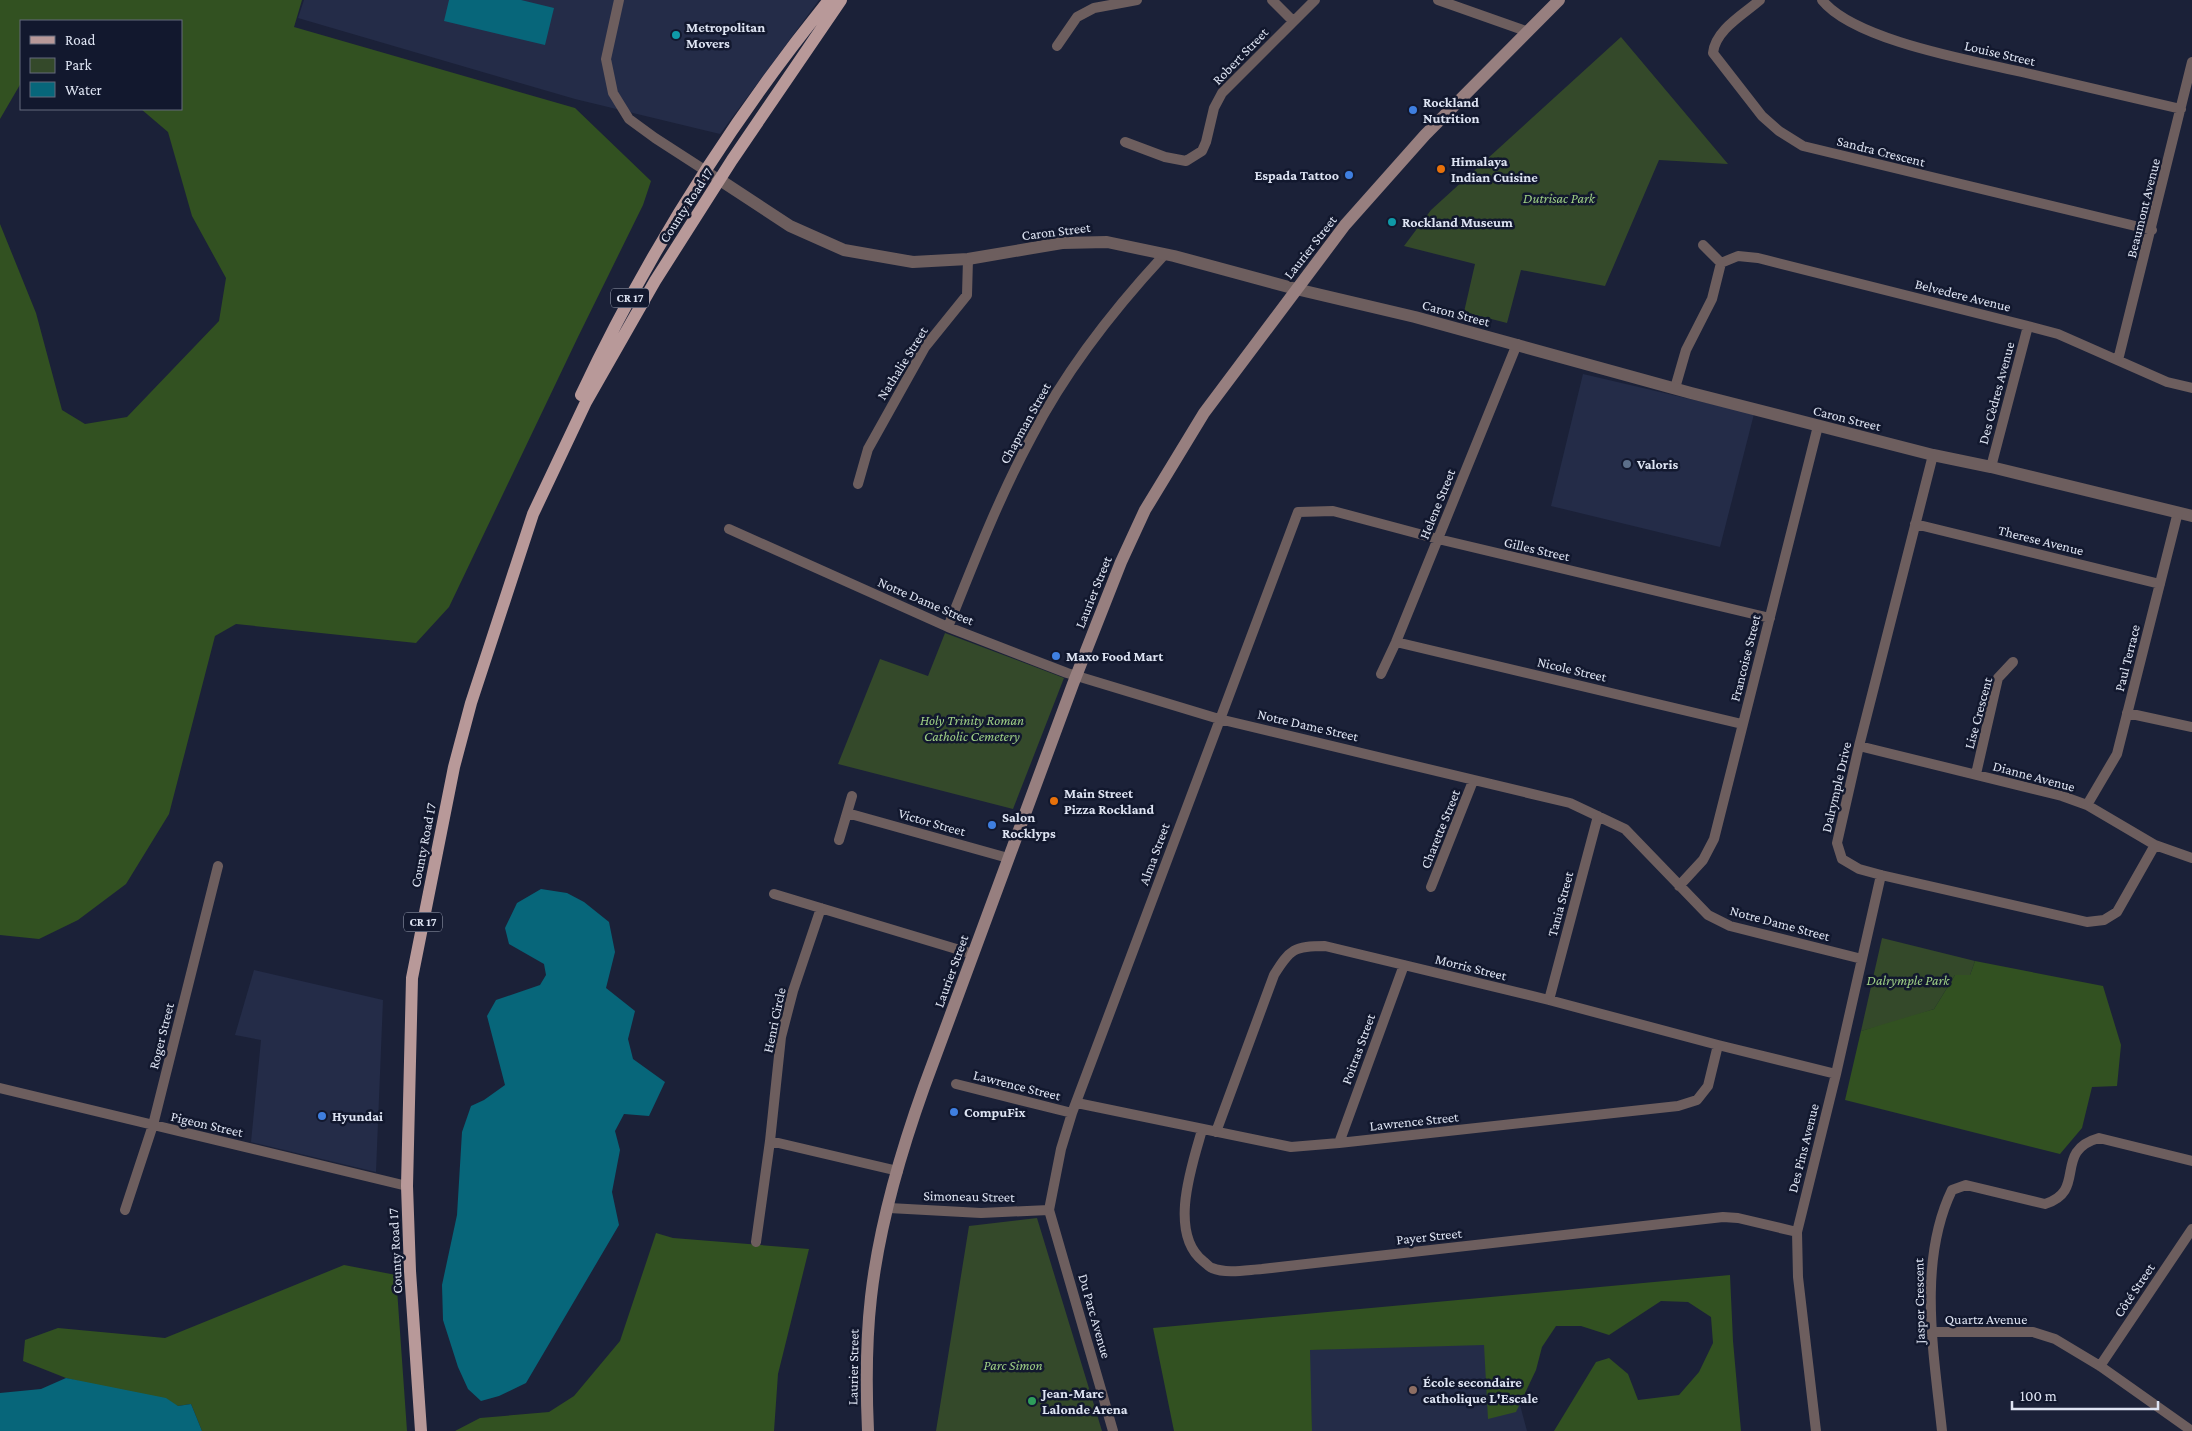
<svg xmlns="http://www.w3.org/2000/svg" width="2192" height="1431" viewBox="0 0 2192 1431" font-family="'Crimson Pro',serif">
	<rect width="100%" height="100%" fill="#1b2138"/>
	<path fill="#242c48" d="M304 0H819L720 134 575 99 298 18Z
		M1583 374 1754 414 1720 547 1551 506Z
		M254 970 383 1000 376 1172 251 1142 261 1040 235 1035Z
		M1503 1342 1527 1431H1312L1309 1350Z"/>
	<path fill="#34492a" d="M1621 37 1728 164 1659 160 1605 286 1521 270 1507 323 1464 312 1475 264 1404 246 1431 210Z
		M945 633 1064 678 1013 809 838 764 880 659 928 676Z
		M1882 938 1975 961 1970 975H1955L1934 1009 1896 1022 1861 1031Z
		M1037 1218 1102 1431H936L969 1226Z"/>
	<path fill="#325121" d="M0 0H302L294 27 575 108 651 181 643 205 577 339 449 607 416 643 236 624 215 636 169 814 126 884 78 920 39 939 0 935V224L36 313 62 410 85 424 127 417 219 321 226 278 192 216 168 132 141 109H181V21H21V83L0 119Z
		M1975 961 2103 986 2121 1045 2117 1086 2092 1087 2082 1128 2060 1154 1845 1100 1861 1031 1934 1009 1955 975H1970Z
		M656 1233 673 1238 809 1249 778 1374 774 1431H455L480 1418 549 1412 574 1396 620 1341Z
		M344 1265 396 1275 407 1431H202L191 1404 178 1406 66 1378 23 1361 25 1340 58 1328 165 1338Z
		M1730 1275 1733 1341 1741 1431H1554L1596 1362 1609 1358 1628 1374 1638 1400 1679 1395 1699 1372 1713 1343 1711 1317 1688 1302 1661 1301 1609 1335 1581 1326H1556L1542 1347 1536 1370 1516 1412 1488 1419 1484 1345 1310 1350 1312 1431H1174L1153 1328Z"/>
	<path fill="#07667a" d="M449 0H521L554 8 545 45 444 21Z
		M541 889 567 893 584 902 609 922 615 952 606 988 635 1011 628 1039 633 1059 665 1082 649 1116 624 1114 615 1131 620 1150 612 1192 619 1225 526 1383 499 1396 481 1401 468 1389 458 1367 443 1320 442 1285 457 1215 462 1132 471 1106 484 1100 505 1085 487 1016 496 1000 540 985 546 975 544 964 509 944 505 928 517 903Z
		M66 1378 166 1398 178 1406 191 1404 202 1431H0V1393L41 1389Z"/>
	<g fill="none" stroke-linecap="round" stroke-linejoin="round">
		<path stroke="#6d5e5e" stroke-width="10" d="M619 0 606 59 613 93 629 119 655 138 720 180
			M1272 0 1293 21
			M1438 0 1526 31
			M1760 0C1744 14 1715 30 1713 53L1762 116 1779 131 1803 146 2152 230
			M1822 0C1855 41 1975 61 2026 73 2078 85 2130 97 2181 109
			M1057 46 1077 17 1094 8 1137 0
			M1125 142 1165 157 1186 161 1202 151 1206 142 1214 108 1222 93 1315 0
			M1703 245 1721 263
			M2118 360 2192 62
			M1675 388 1686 350 1712 299 1721 263 1738 256 1758 258 2028 326 2058 334 2167 382 2192 388
			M1933 455 1859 746 1837 843 1842 859 1859 869 1881 875 2087 922 2104 920 2117 912 2155 845
			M1991 467 2028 326
			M858 484 868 449 925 347 967 295 968 259
			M1915 524 2160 584
			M729 529 948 627 1067 673 1219 719 1570 803 1625 829 1708 915 1730 926 1862 959
			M948 627C974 562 999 497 1032 436 1066 370 1114 309 1164 255
			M1396 642 1742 724
			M1381 674 1396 642 1517 344
			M2127 713 2192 727
			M1859 746 2062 796 2087 805 2155 845 2192 858
			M1976 774 1998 678 2013 662
			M2087 805 2117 754 2178 512
			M847 813 1008 858
			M839 840 852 796
			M1679 886 1703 860 1714 839 1818 426
			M1431 887 1473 781
			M774 894 973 954
			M1549 1000 1598 816
			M956 1084 1072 1113
			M0 1088 407 1186
			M1077 1103 1291 1147 1339 1143 1678 1106 1697 1100 1708 1086 1718 1045
			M1202 1130C1192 1165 1168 1233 1203 1261 1206 1263 1209 1267 1212 1268 1227 1274 1246 1270 1262 1269L1723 1217 1738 1218 1797 1232
			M1216 1132 1274 975C1290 949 1294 946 1325 946L1549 1000 1718 1045 1836 1074
			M770 1141 898 1171
			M1339 1143 1404 965
			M889 1208 981 1213 1049 1210
			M125 1210 153 1125 218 866
			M756 1242 770 1141 781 1037 793 991 821 908
			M1932 1332H2033L2055 1339 2100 1366 2192 1431
			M2100 1366 2192 1229
			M1113 1431 1049 1210 1061 1149 1072 1113 1298 512 1333 511 1438 539 1770 618
			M1816 1431 1798 1277 1797 1232 1836 1074 1881 875
			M1942 1431C1934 1354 1917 1262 1952 1190L1966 1185 2045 1204C2088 1191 2052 1151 2099 1138L2192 1161"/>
		<path stroke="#6d5e5e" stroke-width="12" d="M720 180 790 226 844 250 913 262 968 259 1062 243 1107 242 1174 256 1296 289 1415 317 1691 393 1933 455 1991 467 2192 516"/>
		<path stroke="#977f7f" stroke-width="12" d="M868 1431C866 1387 866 1341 871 1297 879 1226 900 1154 924 1087L1073 684 1121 562 1145 510 1204 413 1345 225 1425 135 1559 0"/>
		<path stroke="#b89999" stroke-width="12" d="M581 395C647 255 731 121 829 0
			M421 1431 410 1271 407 1186 412 978 454 767 471 703 533 514 586 402 655 281 732 160 841 0"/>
	</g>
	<g fill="#0f9aa8" stroke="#12182e" stroke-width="2">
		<circle cx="676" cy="35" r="5"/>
		<circle cx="1392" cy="222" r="5"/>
	</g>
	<g fill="#3f7fe0" stroke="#12182e" stroke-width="2">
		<circle cx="1413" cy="110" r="5"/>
		<circle cx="1349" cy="175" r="5"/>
		<circle cx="1056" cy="656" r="5"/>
		<circle cx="992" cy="825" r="5"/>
		<circle cx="954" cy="1112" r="5"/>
		<circle cx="322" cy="1116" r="5"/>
	</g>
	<g fill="#e8710a" stroke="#12182e" stroke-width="2">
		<circle cx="1441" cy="169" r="5"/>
		<circle cx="1054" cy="801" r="5"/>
	</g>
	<circle fill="#5c6f8a" stroke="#12182e" stroke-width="2" cx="1627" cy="464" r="5"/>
	<circle fill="#8d6e63" stroke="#12182e" stroke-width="2" cx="1413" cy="1390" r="5"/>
	<circle fill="#2e9e5b" stroke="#12182e" stroke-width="2" cx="1032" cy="1401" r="5"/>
	<g text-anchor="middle" stroke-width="5" stroke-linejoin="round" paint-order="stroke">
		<g fill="#12182e" stroke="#a1a7b8" stroke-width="1">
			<rect x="611" y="288.5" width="38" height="19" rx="4"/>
			<rect x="404" y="912.5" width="38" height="19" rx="4"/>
		</g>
		<g font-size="12" font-weight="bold" fill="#dee4f3">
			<text x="630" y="302">CR 17</text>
			<text x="423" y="926">CR 17</text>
		</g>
		<g font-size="14" font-weight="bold" fill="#dee4f3" stroke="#12182e" text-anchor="start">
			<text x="686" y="32">Metropolitan<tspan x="686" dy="16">Movers</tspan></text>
			<text x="1423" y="107">Rockland<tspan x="1423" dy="16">Nutrition</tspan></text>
			<text x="1451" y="166">Himalaya<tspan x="1451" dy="16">Indian Cuisine</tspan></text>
			<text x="1339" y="180" text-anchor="end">Espada Tattoo</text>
			<text x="1402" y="227">Rockland Museum</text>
			<text x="1637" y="469">Valoris</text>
			<text x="1066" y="661">Maxo Food Mart</text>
			<text x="1064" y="798">Main Street<tspan x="1064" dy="16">Pizza Rockland</tspan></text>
			<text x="1002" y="822">Salon<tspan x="1002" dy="16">Rocklyps</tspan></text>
			<text x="964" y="1117">CompuFix</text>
			<text x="332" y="1121">Hyundai</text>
			<text x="1423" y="1387">École secondaire<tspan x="1423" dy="16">catholique L'Escale</tspan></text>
			<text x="1042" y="1398">Jean-Marc<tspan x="1042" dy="16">Lalonde Arena</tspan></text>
		</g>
		<g font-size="14" fill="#dee4f3" stroke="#12182e">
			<text transform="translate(2000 53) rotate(13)" y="5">Louise Street</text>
			<text transform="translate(1240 56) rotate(-46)" y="5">Robert Street</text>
			<text transform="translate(1881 151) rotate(14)" y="5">Sandra Crescent</text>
			<text transform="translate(686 205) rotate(-57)" y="5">County Road 17</text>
			<text transform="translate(2143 208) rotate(-76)" y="5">Beaumont Avenue</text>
			<text transform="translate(1056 231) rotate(-7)" y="5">Caron Street</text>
			<text transform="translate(1310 247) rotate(-52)" y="5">Laurier Street</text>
			<text transform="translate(1963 295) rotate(14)" y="5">Belvedere Avenue</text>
			<text transform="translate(1456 313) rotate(15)" y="5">Caron Street</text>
			<text transform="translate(902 363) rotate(-58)" y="5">Nathalie Street</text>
			<text transform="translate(1996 393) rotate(-75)" y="5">Des Cèdres Avenue</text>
			<text transform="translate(1847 418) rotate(14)" y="5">Caron Street</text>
			<text transform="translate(1025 423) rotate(-61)" y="5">Chapman Street</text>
			<text transform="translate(1437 504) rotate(-68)" y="5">Helene Street</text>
			<text transform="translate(2041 540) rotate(14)" y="5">Therese Avenue</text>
			<text transform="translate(1537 549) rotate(13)" y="5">Gilles Street</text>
			<text transform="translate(1093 592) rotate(-68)" y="5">Laurier Street</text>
			<text transform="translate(926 601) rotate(23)" y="5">Notre Dame Street</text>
			<text transform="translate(1745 658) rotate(-76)" y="5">Francoise Street</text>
			<text transform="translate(2127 658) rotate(-76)" y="5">Paul Terrace</text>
			<text transform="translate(1572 669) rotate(13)" y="5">Nicole Street</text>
			<text transform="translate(1978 713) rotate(-75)" y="5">Lise Crescent</text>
			<text transform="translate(1308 725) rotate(13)" y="5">Notre Dame Street</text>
			<text transform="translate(2034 776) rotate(15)" y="5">Dianne Avenue</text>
			<text transform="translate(1836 787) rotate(-77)" y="5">Dalrymple Drive</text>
			<text transform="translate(932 822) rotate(16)" y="5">Victor Street</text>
			<text transform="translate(1440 829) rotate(-68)" y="5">Charette Street</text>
			<text transform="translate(423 845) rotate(-79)" y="5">County Road 17</text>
			<text transform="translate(1154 854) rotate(-70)" y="5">Alma Street</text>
			<text transform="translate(1560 904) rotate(-75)" y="5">Tania Street</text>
			<text transform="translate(1780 923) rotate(15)" y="5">Notre Dame Street</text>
			<text transform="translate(1471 967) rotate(14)" y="5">Morris Street</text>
			<text transform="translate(951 971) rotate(-70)" y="5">Laurier Street</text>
			<text transform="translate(774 1020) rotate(-78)" y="5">Henri Circle</text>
			<text transform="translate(161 1036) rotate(-76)" y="5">Roger Street</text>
			<text transform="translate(1358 1049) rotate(-70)" y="5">Poitras Street</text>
			<text transform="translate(1017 1085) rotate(14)" y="5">Lawrence Street</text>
			<text transform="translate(1414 1121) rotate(-6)" y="5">Lawrence Street</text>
			<text transform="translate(207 1124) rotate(13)" y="5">Pigeon Street</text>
			<text transform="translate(1803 1148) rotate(-76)" y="5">Des Pins Avenue</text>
			<text transform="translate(969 1196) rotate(1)" y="5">Simoneau Street</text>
			<text transform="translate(1429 1236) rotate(-6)" y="5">Payer Street</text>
			<text transform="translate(395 1251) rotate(-93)" y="5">County Road 17</text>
			<text transform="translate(2134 1290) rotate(-56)" y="5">Côté Street</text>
			<text transform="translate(1919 1301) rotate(-91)" y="5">Jasper Crescent</text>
			<text transform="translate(1095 1316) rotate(74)" y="5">Du Parc Avenue</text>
			<text x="1986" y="1324">Quartz Avenue</text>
			<text transform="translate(853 1367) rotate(-89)" y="5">Laurier Street</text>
		</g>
		<g font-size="14" font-style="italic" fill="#9ecf85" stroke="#12182e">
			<text x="1559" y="203">Dutrisac Park</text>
			<text x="972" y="725">Holy Trinity Roman<tspan x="972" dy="16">Catholic Cemetery</tspan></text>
			<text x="1908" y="985">Dalrymple Park</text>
			<text x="1013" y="1370">Parc Simon</text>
		</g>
	</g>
	<rect x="20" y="20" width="162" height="90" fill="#12182e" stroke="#646a7d"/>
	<rect x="30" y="36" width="25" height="8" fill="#b89999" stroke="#646a7d"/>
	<text x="65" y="45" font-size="15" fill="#dee4f3">Road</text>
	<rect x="30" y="58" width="25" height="15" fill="#34492a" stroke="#646a7d"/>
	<text x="65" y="70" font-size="15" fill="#dee4f3">Park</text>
	<rect x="30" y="82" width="25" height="15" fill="#07667a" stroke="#646a7d"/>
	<text x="65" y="95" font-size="15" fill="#dee4f3">Water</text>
	<path d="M2012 1401v8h146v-8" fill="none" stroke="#dee4f3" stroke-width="2.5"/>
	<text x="2020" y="1401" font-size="15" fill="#dee4f3" stroke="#12182e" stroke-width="4" paint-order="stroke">100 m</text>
</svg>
